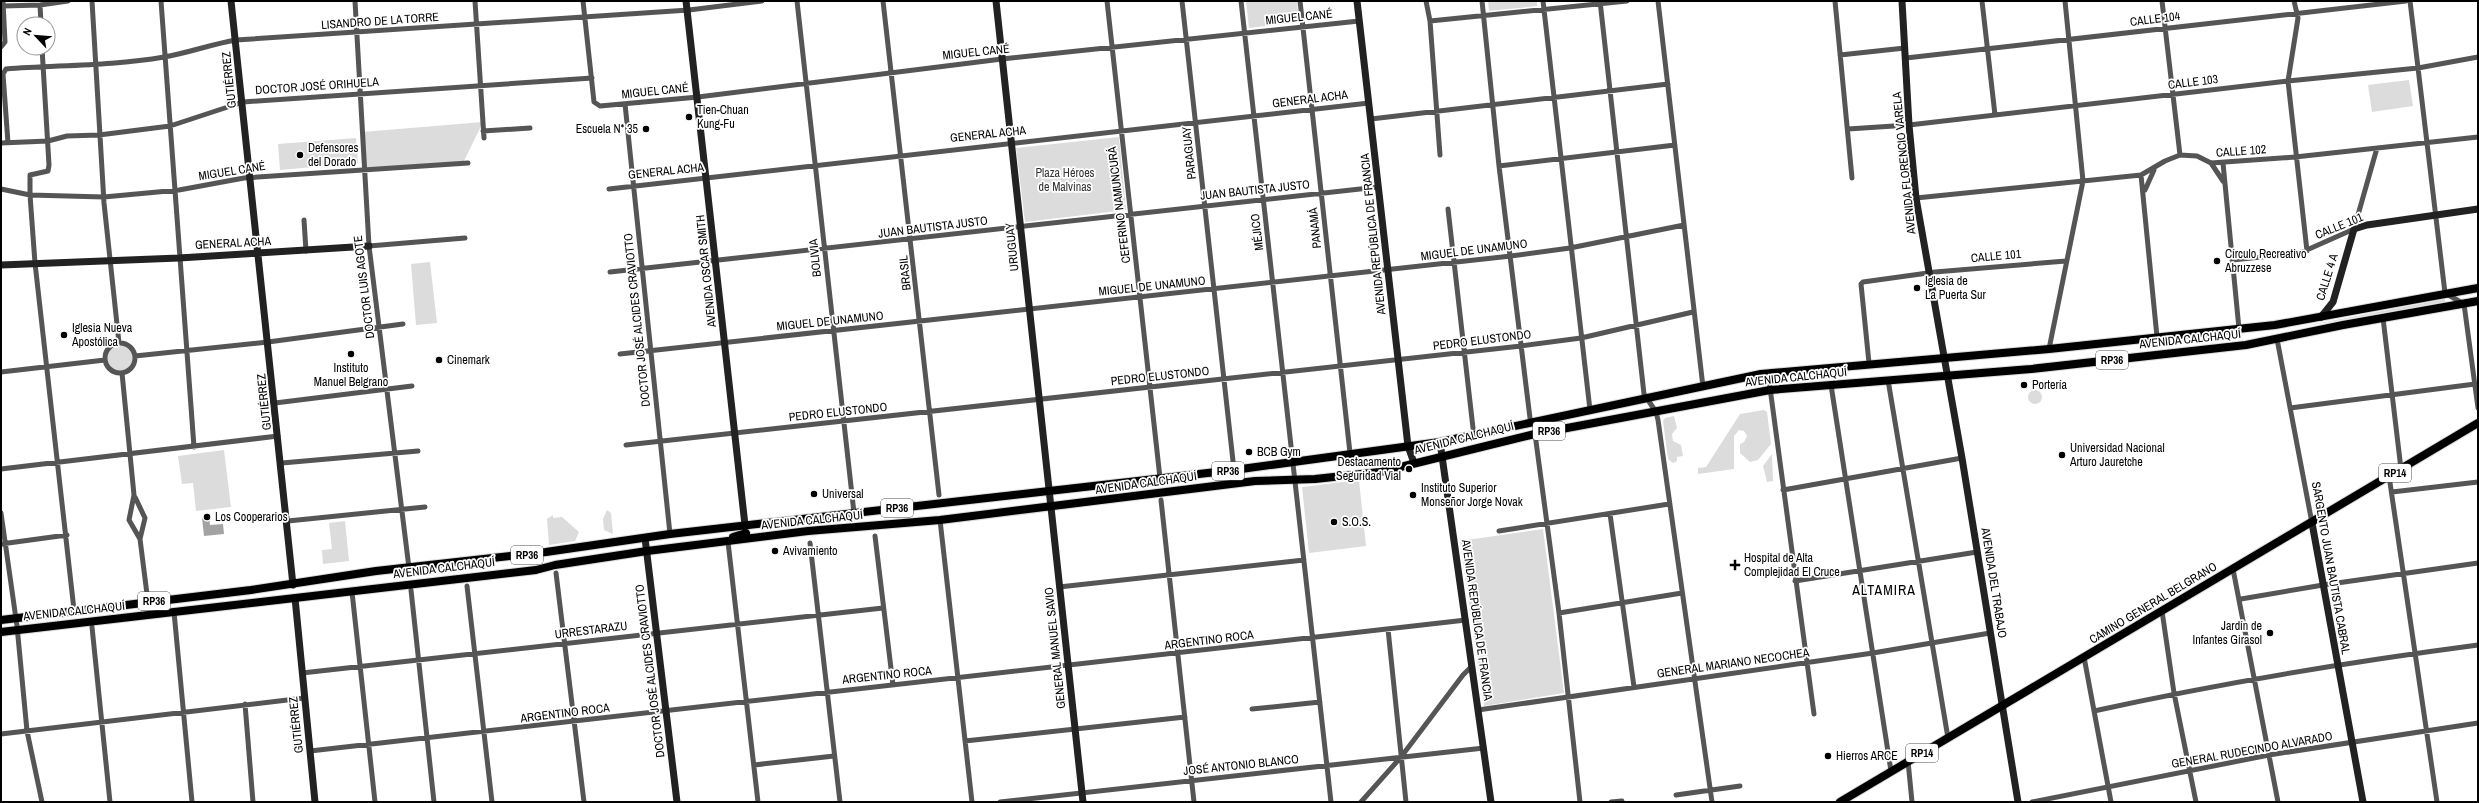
<svg xmlns="http://www.w3.org/2000/svg" width="2479" height="803" viewBox="0 0 2479 803" font-family="'Archivo Narrow',sans-serif">
	<rect width="100%" height="100%" fill="#fff"/>
	<path fill="#dcdcdc" d="M1246 1H1297L1299 22 1249 28Z
		M1488 1H1537V6L1489 11Z
		M2409 80 2413 106 2372 112 2368 85Z
		M483 122 463 163 364 168 362 132Z
		M1119 137 1126 210 1025 222 1016 148Z
		M356 138 358 163 280 170 278 144Z
		M430 262 437 323 416 325 411 264Z
		M2445 299V302L2283 330Z
		M107 358a13 13 0 1 1 26 0a13 13 0 1 1-26 0Z
		M2028 397a7 7 0 1 1 14 0a7 7 0 1 1-14 0Z
		M1764 410 1767 412 1771 444 1758 460 1750 462 1740 453V444L1744 442 1747 436 1744 431 1739 430 1734 436V469L1698 474V468L1706 467 1740 414Z
		M1674 416 1677 428 1672 434 1673 441 1681 445 1683 456 1677 457V461L1673 463 1668 459 1663 421 1665 418Z
		M224 450 231 507 196 511 193 483 182 484 178 456Z
		M1772 454 1773 481 1767 482 1763 466Z
		M1359 480 1366 546 1309 553 1302 487Z
		M607 510 611 513 613 534 604 530 603 519Z
		M553 515V518L562 517 579 532 575 541 549 545 547 519Z
		M345 521 349 561 323 564 322 550 332 549 329 523Z
		M1543 529 1564 693 1484 706 1460 541Z"/>
	<path fill="#a3a3a3" d="M209 517 210 525 223 524 224 534 204 536 202 518Z"/>
	<g fill="none" stroke-linecap="round" stroke-linejoin="round">
		<defs>
			<path id="primary" d="M733 537 746 533
				M1 620 251 590 376 571 546 552 670 534 1234 470 1440 442 1761 374 2049 349 2275 325 2478 288
				M1 632 536 570 555 565 647 551 808 531 940 520 1255 481 1315 479 1380 472 1535 434 1770 390 2031 369 2246 345 2343 325 2478 301
				M1840 802 2478 423"/>
		</defs>
		<use href="#primary" stroke="#dbdbdb" stroke-width="10"/>
		<path stroke="#555" stroke-width="5" d="M92 1 104 203 119 343
			M161 1 194 447
			M355 1 369 246 409 568
			M475 1 484 138
			M583 1 594 102 600 106 698 97 1002 59 1359 21
			M797 1 854 513
			M883 1 939 495
			M1107 1 1160 478
			M1182 1 1234 470
			M1241 1 1331 802
			M1300 1 1350 453
			M1426 1 1430 21 1440 155
			M1482 1 1499 166 1530 418
			M1543 1 1590 410
			M1600 1 1644 394 1656 412 1658 420 1712 802
			M1658 1 1703 387
			M1835 1 1852 178
			M1982 1 1995 115
			M2162 1 2180 155
			M2294 1 2298 18 2288 81 2307 251
			M2410 1 2445 293 2464 304 2478 408
			M40 5 41 24
			M3 6 40 5 68 1
			M1430 21 1627 1
			M1 47 5 42 3 1
			M42 48 49 165 48 171 30 175V195L35 263 74 610
			M1840 55 1905 48
			M1906 58 2406 1
			M625 104 670 534
			M1371 119 1668 84
			M1848 129 1909 125 2288 81 2418 68 2478 57
			M483 131 530 128
			M1 143 48 141 67 136 99 135 170 126 243 102 592 78
			M8 143 3 74 6 69C59 65 112 66 164 57 188 53 212 44 236 40L689 10 762 1
			M2211 163 2223 181
			M2223 163 2239 329
			M1499 166 1675 145
			M2141 175 2157 337
			M1 189 30 195 104 197 179 190 244 178 468 163
			M609 189 1369 103
			M2145 190 2154 170
			M1916 198 2141 175 2165 161 2180 155 2197 156 2211 163 2295 157 2478 137
			M1448 209 1473 428
			M304 220 306 251
			M369 246 465 238
			M2232 260 2300 253 2354 229 2377 148
			M610 272 1378 187
			M2383 318 2401 469
			M2277 339 2312 523
			M105 358a15 15 0 1 1 30 0a15 15 0 1 1-30 0Z
			M2049 349 2083 181 2065 1
			M620 354 1511 256 1570 248 1684 225
			M135 356 268 342 403 324
			M1869 363 1861 284 1863 282 1935 272 2066 261
			M1 372 105 360
			M122 373 134 495 129 520 140 539
			M1768 373 1814 714
			M1888 380 1948 738
			M1831 385 1891 771
			M275 403 412 386
			M2290 408 2475 384
			M1535 434 1559 613 1580 802
			M626 445 1521 346 1581 338 1693 312
			M282 463 418 451
			M1 469 278 436
			M2389 476 2437 802
			M1783 490 1962 458
			M2392 492 2478 482
			M135 497 145 518 140 539 148 602
			M1161 500 1194 802
			M1 513 17 626 27 731 42 802
			M1610 514 1634 687
			M940 520 972 802
			M288 521 425 507
			M1499 531 1669 504
			M875 536 893 685
			M728 542 758 802
			M810 543 840 802
			M1 544 67 535
			M2233 569 2278 802
			M556 573 584 802
			M1795 581 1977 552
			M467 586 492 802
			M1059 587 1304 560
			M411 590 434 802
			M352 592 375 802
			M2241 599 2323 585 2478 563
			M2162 611 2174 693 2196 802
			M174 612 192 802
			M1559 613 1682 593
			M92 627 110 802
			M1388 629 1406 802
			M2084 657 2111 802
			M302 673 883 608
			M245 704 253 802
			M1252 709 1320 702
			M1478 710 1873 653 1990 633
			M2094 711C2221 683 2349 662 2478 645
			M1 734 304 698
			M965 741 1185 717
			M310 751 1466 620
			M1908 761 1912 802
			M754 765 834 756
			M1676 795 1740 786
			M1000 802 1484 748
			M1361 802 1401 757 1463 675 1471 667
			M1611 802 1622 801
			M2032 802 2269 755 2478 723"/>
		<path stroke="#222" stroke-width="7" d="M231 1 293 585
			M686 1 745 525
			M996 1 1083 802
			M1357 1 1408 446 1414 463
			M1902 1 1909 125 1916 198 1962 458 2018 802
			M1 265 179 258 369 246
			M2321 317 2333 302 2354 229 2367 225 2478 209
			M1440 442 1491 802
			M2312 523 2363 802
			M645 538 677 802
			M295 598 315 802"/>
		<use href="#primary" stroke="#000" stroke-width="8"/>
	</g>
	<g fill="#000" stroke="#fff" stroke-width="1.5">
		<circle cx="689" cy="117" r="4"/>
		<circle cx="646" cy="129" r="4"/>
		<circle cx="300" cy="155" r="4"/>
		<circle cx="2217" cy="261" r="4"/>
		<circle cx="1917" cy="288" r="4"/>
		<circle cx="64" cy="335" r="4"/>
		<circle cx="351" cy="354" r="4"/>
		<circle cx="439" cy="360" r="4"/>
		<circle cx="2024" cy="385" r="4"/>
		<circle cx="1249" cy="452" r="4"/>
		<circle cx="2062" cy="455" r="4"/>
		<circle cx="1409" cy="469" r="4"/>
		<circle cx="814" cy="494" r="4"/>
		<circle cx="1413" cy="495" r="4"/>
		<circle cx="207" cy="517" r="4"/>
		<circle cx="1334" cy="522" r="4"/>
		<circle cx="775" cy="551" r="4"/>
		<path d="M1733 559h4v4h4v4h-4v4h-4v-4h-4v-4h4z"/>
		<circle cx="2270" cy="633" r="4"/>
		<circle cx="1828" cy="756" r="4"/>
	</g>
	<g text-anchor="middle" stroke-width="3.5" stroke-linejoin="round" paint-order="stroke">
		<g fill="#fff" stroke="#4c4c4c" stroke-width="1">
			<rect x="2096" y="351" width="32" height="18" rx="3"/>
			<rect x="1533" y="422" width="32" height="18" rx="3"/>
			<rect x="1212" y="462" width="32" height="18" rx="3"/>
			<rect x="2379" y="464" width="32" height="18" rx="3"/>
			<rect x="881" y="499" width="32" height="18" rx="3"/>
			<rect x="511" y="546" width="32" height="18" rx="3"/>
			<rect x="138" y="592" width="32" height="18" rx="3"/>
			<rect x="1906" y="744" width="32" height="18" rx="3"/>
		</g>
		<g font-size="11" font-weight="bold" fill="#000">
			<text x="2112" y="364">RP36</text>
			<text x="1549" y="435">RP36</text>
			<text x="1228" y="475">RP36</text>
			<text x="2395" y="477">RP14</text>
			<text x="897" y="512">RP36</text>
			<text x="527" y="559">RP36</text>
			<text x="154" y="605">RP36</text>
			<text x="1922" y="757">RP14</text>
		</g>
		<g font-size="12" fill="#000" stroke="#fff">
			<text transform="translate(1299 17) rotate(-6)" y="4">MIGUEL CANÉ</text>
			<text transform="translate(2155 19) rotate(-7)" y="4">CALLE 104</text>
			<text transform="translate(380 21) rotate(-4)" y="4">LISANDRO DE LA TORRE</text>
			<text transform="translate(976 52) rotate(-6)" y="4">MIGUEL CANÉ</text>
			<text transform="translate(229 80) rotate(-96)" y="4">GUTIÉRREZ</text>
			<text transform="translate(2193 82) rotate(-7)" y="4">CALLE 103</text>
			<text transform="translate(317 86) rotate(-4)" y="4">DOCTOR JOSÉ ORIHUELA</text>
			<text transform="translate(655 91) rotate(-6)" y="4">MIGUEL CANÉ</text>
			<text transform="translate(1310 99) rotate(-7)" y="4">GENERAL ACHA</text>
			<text transform="translate(988 134) rotate(-6)" y="4">GENERAL ACHA</text>
			<text transform="translate(2241 151) rotate(-4)" y="4">CALLE 102</text>
			<text transform="translate(1189 153) rotate(-96)" y="4">PARAGUAY</text>
			<text transform="translate(1904 163) rotate(-96)" y="4">AVENIDA FLORENCIO VARELA</text>
			<text transform="translate(232 171) rotate(-9)" y="4">MIGUEL CANÉ</text>
			<text transform="translate(666 171) rotate(-6)" y="4">GENERAL ACHA</text>
			<text transform="translate(1255 190) rotate(-6)" y="4">JUAN BAUTISTA JUSTO</text>
			<text transform="translate(1119 205) rotate(-97)" y="4">CEFERINO NAMUNCURÁ</text>
			<text transform="translate(2339 226) rotate(-22)" y="4">CALLE 101</text>
			<text transform="translate(933 227) rotate(-7)" y="4">JUAN BAUTISTA JUSTO</text>
			<text transform="translate(1315 228) rotate(-96)" y="4">PANAMÁ</text>
			<text transform="translate(1257 232) rotate(-97)" y="4">MÉJICO</text>
			<text transform="translate(1373 234) rotate(-96)" y="4">AVENIDA REPÚBLICA DE FRANCIA</text>
			<text transform="translate(233 243) rotate(-3)" y="4">GENERAL ACHA</text>
			<text transform="translate(1012 247) rotate(-96)" y="4">URUGUAY</text>
			<text transform="translate(1474 250) rotate(-7)" y="4">MIGUEL DE UNAMUNO</text>
			<text transform="translate(1996 256) rotate(-5)" y="4">CALLE 101</text>
			<text transform="translate(815 258) rotate(-96)" y="4">BOLIVIA</text>
			<text transform="translate(706 271) rotate(-96)" y="4">AVENIDA OSCAR SMITH</text>
			<text transform="translate(905 273) rotate(-96)" y="4">BRASIL</text>
			<text transform="translate(2327 277) rotate(-73)" y="4">CALLE 4 A</text>
			<text transform="translate(1152 286) rotate(-6)" y="4">MIGUEL DE UNAMUNO</text>
			<text transform="translate(364 287) rotate(-97)" y="4">DOCTOR LUIS AGOTE</text>
			<text transform="translate(637 320) rotate(-96)" y="4">DOCTOR JOSÉ ALCIDES CRAVIOTTO</text>
			<text transform="translate(830 321) rotate(-6)" y="4">MIGUEL DE UNAMUNO</text>
			<text transform="translate(2190 339) rotate(-6)" y="4">AVENIDA CALCHAQUÍ</text>
			<text transform="translate(1482 340) rotate(-7)" y="4">PEDRO ELUSTONDO</text>
			<text transform="translate(1160 376) rotate(-6)" y="4">PEDRO ELUSTONDO</text>
			<text transform="translate(1796 377) rotate(-6)" y="4">AVENIDA CALCHAQUÍ</text>
			<text transform="translate(264 402) rotate(-96)" y="4">GUTIÉRREZ</text>
			<text transform="translate(838 412) rotate(-6)" y="4">PEDRO ELUSTONDO</text>
			<text transform="translate(1464 438) rotate(-14)" y="4">AVENIDA CALCHAQUÍ</text>
			<text transform="translate(1146 483) rotate(-8)" y="4">AVENIDA CALCHAQUÍ</text>
			<text transform="translate(812 520) rotate(-6)" y="4">AVENIDA CALCHAQUÍ</text>
			<text transform="translate(444 568) rotate(-7)" y="4">AVENIDA CALCHAQUÍ</text>
			<text transform="translate(2331 568) rotate(80)" y="4">SARGENTO JUAN BAUTISTA CABRAL</text>
			<text transform="translate(1994 583) rotate(81)" y="4">AVENIDA DEL TRABAJO</text>
			<text transform="translate(2153 603) rotate(-31)" y="4">CAMINO GENERAL BELGRANO</text>
			<text transform="translate(74 611) rotate(-6)" y="4">AVENIDA CALCHAQUÍ</text>
			<text transform="translate(1477 620) rotate(82)" y="4">AVENIDA REPÚBLICA DE FRANCIA</text>
			<text transform="translate(591 630) rotate(-7)" y="4">URRESTARAZU</text>
			<text transform="translate(1209 640) rotate(-7)" y="4">ARGENTINO ROCA</text>
			<text transform="translate(1055 648) rotate(-96)" y="4">GENERAL MANUEL SAVIO</text>
			<text transform="translate(1733 663) rotate(-8)" y="4">GENERAL MARIANO NECOCHEA</text>
			<text transform="translate(650 671) rotate(-97)" y="4">DOCTOR JOSÉ ALCIDES CRAVIOTTO</text>
			<text transform="translate(887 675) rotate(-6)" y="4">ARGENTINO ROCA</text>
			<text transform="translate(565 713) rotate(-7)" y="4">ARGENTINO ROCA</text>
			<text transform="translate(296 725) rotate(-96)" y="4">GUTIÉRREZ</text>
			<text transform="translate(2252 750) rotate(-10)" y="4">GENERAL RUDECINDO ALVARADO</text>
			<text transform="translate(1241 765) rotate(-6)" y="4">JOSÉ ANTONIO BLANCO</text>
		</g>
		<g font-size="12" fill="#000" stroke="#fff" text-anchor="start">
			<text x="697" y="114">Tien-Chuan<tspan x="697" dy="14">Kung-Fu</tspan></text>
			<text x="638" y="133" text-anchor="end">Escuela N* 35</text>
			<text x="308" y="152">Defensores<tspan x="308" dy="14">del Dorado</tspan></text>
			<text x="2225" y="258">Círculo Recreativo<tspan x="2225" dy="14">Abruzzese</tspan></text>
			<text x="1925" y="285">Iglesia de<tspan x="1925" dy="14">La Puerta Sur</tspan></text>
			<text x="72" y="332">Iglesia Nueva<tspan x="72" dy="14">Apostólica</tspan></text>
			<text x="447" y="364">Cinemark</text>
			<text x="351" y="372" text-anchor="middle">Instituto<tspan x="351" dy="14">Manuel Belgrano</tspan></text>
			<text x="2032" y="389">Portería</text>
			<text x="2070" y="452">Universidad Nacional<tspan x="2070" dy="14">Arturo Jauretche</tspan></text>
			<text x="1257" y="456">BCB Gym</text>
			<text x="1401" y="466" text-anchor="end">Destacamento<tspan x="1401" dy="14">Seguridad Vial</tspan></text>
			<text x="1421" y="492">Instituto Superior<tspan x="1421" dy="14">Monseñor Jorge Novak</tspan></text>
			<text x="822" y="498">Universal</text>
			<text x="215" y="521">Los Cooperarios</text>
			<text x="1342" y="526">S.O.S.</text>
			<text x="783" y="555">Avivamiento</text>
			<text x="1744" y="562">Hospital de Alta<tspan x="1744" dy="14">Complejidad El Cruce</tspan></text>
			<text x="2262" y="630" text-anchor="end">Jardín de<tspan x="2262" dy="14">Infantes Girasol</tspan></text>
			<text x="1836" y="760">Hierros ARCE</text>
		</g>
		<g font-size="12" fill="#333" stroke="#fff">
			<text x="1065" y="177">Plaza Héroes<tspan x="1065" dy="14">de Malvinas</tspan></text>
		</g>
		<g font-size="14" letter-spacing="1" fill="#000" stroke="#fff">
			<text x="1884" y="595">ALTAMIRA</text>
		</g>
	</g>
	<rect width="2479" height="803" fill="none" stroke="#000000" stroke-width="4"/>
	<g transform="translate(36 36) rotate(296)"><circle r="19" fill="#ffffff" stroke="#999999"/>
	<path d="M0-3L7 15L0 10L-7 15Z" fill="#000000"/>
	<text y="-6" font-size="11" font-weight="bold" text-anchor="middle" fill="#000000">N</text>
	</g>
</svg>
